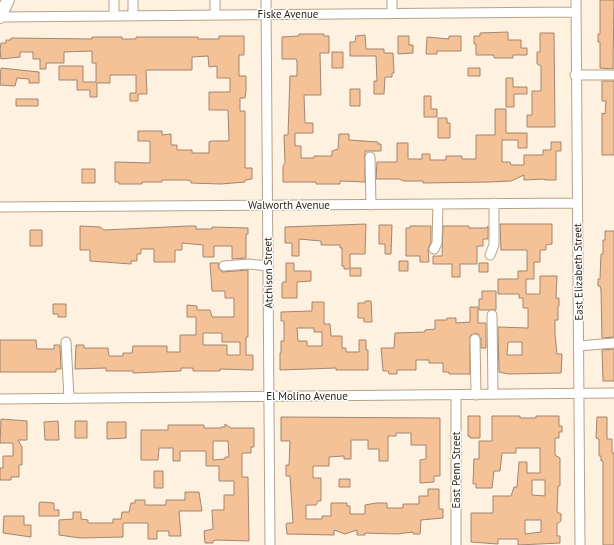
<svg xmlns="http://www.w3.org/2000/svg" width="614" height="545" viewBox="0 0 614 545" font-family="'PT Sans',sans-serif">
	<rect width="100%" height="100%" fill="#fff1e0"/>
	<path fill="#f5c196" stroke="#a18671" fill-rule="evenodd" d="M600 0H614L613 69 600 68V42H598V34H600Z
		M508 32V40H521V48H527V55H513V58H494V55H476V44H474V36H480V33Z
		M540 33H554L555 127H527V115H532V91H541V66L537 64V52H540Z
		M299 34H324V36H329V53H320L321 95H304L305 123H313V133H295V146H301V158H314V156H332V151L338 149 339 134H349V140L378 142V144H381V151H365V182L340 181V184H316V182H283V166L285 163 284 135H288L290 76H297V62L296 59H282V37L299 36Z
		M365 35 366 49H384V53H393L394 73H392V77H385L384 94H374V81H377L376 56H350V42H355L356 36Z
		M219 36H244V55H239V76H246V90L245 98H240V111H245V168H252V179L245 180V182L221 184 191 183V181L187 180H162V182H142V184H119V182H115V162L150 163V141H138V131H162V135L171 134V145H177V150H192V153H209V142L211 141H229L228 110H209V92H230V78H217V66L209 67 208 56 192 57V70H146L147 94H138V101H130V93H136V75H110V83H97V97H90V90H77V80H59V66H83V82H96V63H92V51L64 52V63H46V69H40V59H33V52H20V57L1 59 0 50 1 43H6V40H11V38L92 39V37H122V39H136V37H198V39H219Z
		M398 36H409V45H413V53L398 54Z
		M449 36H461V51H437V54H426L427 37 449 39Z
		M332 52H343V68H332Z
		M1 68 39 72V83H29V79L17 78 15 86 0 85Z
		M468 68H480V76H468Z
		M506 78H513V87H527V94H514V107H506Z
		M602 81H614V155H602V113L605 114 606 101H602Z
		M350 89H360V106H350Z
		M424 96H431V109H437V117H424Z
		M16 99H38V106H16Z
		M495 109H506V133H527V148H518V140H502V162H510L511 165H524V155H543V150H551V142H561V151H556V180H545L544 179 524 180V175L511 181 489 182 423 183V181H404L399 179H376L377 162H397V143H408V159H422V154H430V160H446V156H462V159H476V135H495Z
		M438 118H447V123H450V138H438Z
		M82 169H95V183H82Z
		M366 224 365 254H350V268H361V276H350V269H344V266H342V248H340V245H321V241L299 239V256H292V243H285V227Z
		M500 224H552V244L546 245V250H540V262H534V279H526V294H540V276H557L556 298H559V306H558V320H555V334L557 354H562L561 373 508 374 499 372 498 327 528 328V308H523V298H519V294H498V279H518V271H527V250H501ZM508 342H522V355H507Z
		M379 225H392L391 254H385V244H379Z
		M80 226 100 227 104 230 189 226H196V229H212V227L248 228V234H246V258L232 259V246H214V257H203V245L182 243V250H175V262H154V249H141V254H137V261H131V264L90 261V250H80Z
		M410 226H431V242L428 249 429 262H420V256H406V228H410Z
		M443 226H469V228H487L488 226V239H483V246H477V264H460V277H452V264H433V256H442Z
		M30 230H42V246H30Z
		M605 231H614V337L602 338 601 290 600 286H598V279H600L601 254H603V240H605Z
		M399 261H408V271H399Z
		M210 263H219L218 267 222 272 248 270V337H246V355H253V370L220 369V371H193V368H181V371L133 373V371H106V368L75 369 76 345H84V348H108L109 356H123V353H132L133 346H167V352H180V335H196V317H187V305L197 306V310H210L212 317H234V298H225V291H212ZM203 333H222V342H240V355H227V345H203Z
		M286 263H294V271H311V281L297 282V298H282V284L283 282H286Z
		M479 263H488V272H479Z
		M482 291H496V310H479V299H482Z
		M365 301H371L372 322H364V318H358V303H365Z
		M312 302H324V324H330L331 336H342V348H346V352H359V340H366V350H368V370H336V368L280 370V353H281V341H284V321H281V312L312 311ZM297 328H314V332H322V346H307V341H298Z
		M53 304H66V317H58V314H53Z
		M470 307H478V323H486V348H481V339L478 334 475 333 470 336V374H449V372H443V363H429V360H416V370H397V374H389L388 371H383L381 348H394L395 333 425 332V330L435 329V320H447V318H456V323L470 322Z
		M0 340H36L37 349H54V345H60L61 369H56V372H0Z
		M614 349V381H603L602 350Z
		M468 416H480V438H470V436H468Z
		M492 416H520V418H536V416H559V426H562V432H559V438H555V455L560 458V486H558L557 512 561 514V521L557 524V536H560V543L518 545V539H498V544L471 542V513H493V496H511L514 487H517L519 462H527V473H540V448H516V453H502L500 471H494L492 488H476V484H473L474 459H479V441H492ZM532 480H545V496L532 495ZM525 520H541V532L525 534Z
		M281 417 440 418V476H434V482L420 483V460L426 459V445H411V433H396V436H388V461H379V449H368V440H351V459H344V456L329 457V466H313V478H321V501H318L316 505H306V519H322V516H331V503H347V506H350V514H365V505L376 503H387V508H403V504H419V496H428V489H439V509H443V518L421 520 420 534H413V532L397 534 365 533V535H357V530L345 534 334 530V535L287 534 286 525 287 523H293L290 476H286V465H289L290 441H281Z
		M597 417H607V439H612V453H614V545H603V461H601V456H599V439L596 438Z
		M1 419 27 421V440H18L22 447V465H19V477H11V480H0V468H3V456H13V443H0Z
		M58 421 59 440H45L44 422Z
		M75 421H87V438H75Z
		M107 422H126V438L107 439Z
		M225 424 231 428H254V447H251V453H242V477H248L249 541 216 540 213 541V543H205L204 531 213 529 212 510H224V495H234V481H219V466H206V451H180V461H173V448H159L158 460H141V430H168V425H204V428H221V427H225ZM213 441H228L229 457H225V459L213 460Z
		M154 471H163V488H154Z
		M339 479H350V487H339Z
		M185 492H199L202 511H179L181 536H169V531H157V539H148V523H123V537L80 538 59 535V520L73 519V512H81V519L88 520V523H113V519H121L122 512H129L131 503H135V500H145V505H166V500H185Z
		M41 502 54 503V510H59V516H39V503Z
		M4 516H24V525H31V537L3 533Z"/>
	<g fill="none" stroke-linecap="round" stroke-linejoin="round">
		<defs>
			<path id="minor" d="M114 0V15
				M133 0V16
				M215 0V15
				M266 0 270 545
				M392 0V13
				M576 0 580 545
				M0 17 576 12
				M575 75H614
				M370 157 371 205
				M0 207 577 203
				M434 249 437 243 438 204
				M490 255 494 245V203
				M224 266 249 264 268 266
				M492 315 493 394
				M475 339 476 395
				M66 342 69 398
				M579 346 614 343
				M456 395V545
				M0 399 614 393"/>
			<path id="major" d="M0 17 8 0"/>
		</defs>
		<use href="#minor" stroke="#b7a287" stroke-width="11"/>
		<use href="#major" stroke="#b7a287" stroke-width="14"/>
		<use href="#minor" stroke="#fff" stroke-width="9"/>
		<use href="#major" stroke="#fff" stroke-width="12"/>
	</g>
	<g text-anchor="middle" stroke-width="3" stroke-linejoin="round" paint-order="stroke">
		<g font-size="11" fill="#2c2419" stroke="#fff">
			<text x="288" y="18">Fiske Avenue</text>
			<text x="289" y="209">Walworth Avenue</text>
			<text transform="translate(578 272) rotate(-91)" y="4">East Elizabeth Street</text>
			<text transform="translate(268 273) rotate(-91)" y="4">Atchison Street</text>
			<text x="307" y="400">El Molino Avenue</text>
			<text transform="translate(456 470) rotate(-90)" y="4">East Penn Street</text>
		</g>
	</g>
</svg>
